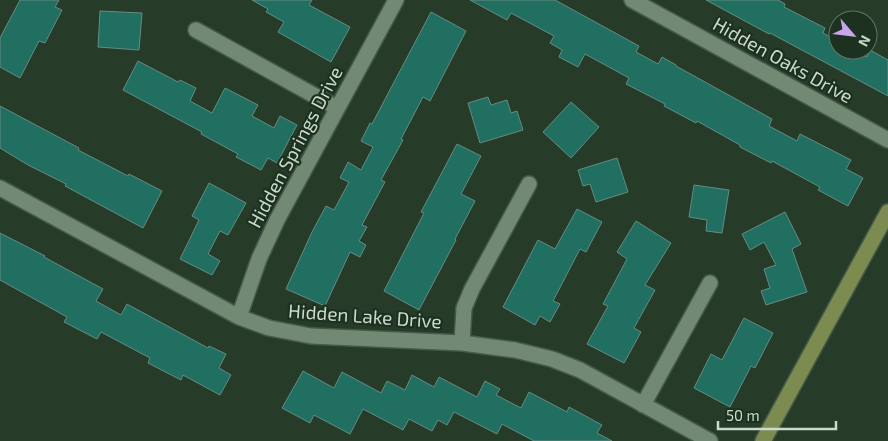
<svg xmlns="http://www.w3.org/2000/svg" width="888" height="441" viewBox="0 0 888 441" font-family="'Exo 2',sans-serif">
	<rect width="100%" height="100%" fill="#263c29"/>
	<path fill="#206f61" stroke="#668b83" d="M20 0H59L55 7 62 10 45 43 39 41 20 78 0 67V38Z
		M252 0H312L309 5 350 27 331 62 278 32 284 22 266 12 268 9Z
		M470 0H555L639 46 636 52 658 64 662 57 676 65V66L772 119 769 126 797 141 800 134 851 160 846 169 863 178 848 206 818 190 820 187 772 161 771 163 740 147V145L697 121 696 123 664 106 665 104 626 84 629 78 585 54 578 67 559 57 562 50 550 43 554 36 511 13 507 20Z
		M706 0H778L785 4 784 7 825 28 823 33 838 41V50H854L867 57 870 50 888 60V96L770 33 769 34Z
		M100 11 142 13 139 50 98 47Z
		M431 12 466 31 430 101 423 97 401 139 403 140 381 180 385 182 362 225 367 227 359 241 366 245 360 257 350 252 325 306 286 289 312 232 326 206 334 210 349 182 340 178 348 162 361 170 373 147 361 141 370 123 372 124Z
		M138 61 178 82 180 80 196 88 190 101 212 113 225 88 258 105 252 116 274 128 280 116 297 125 277 163 268 158 261 170 236 157 238 154 201 134 202 132 123 90Z
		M488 97 491 105 507 100 511 113 517 111 523 130 480 143 468 103Z
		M571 102 599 127 571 158 543 132Z
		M0 106 79 148 78 150 128 176 129 174 162 191 143 228 65 186 66 184 28 165 0 148Z
		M457 144 481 156 461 194 475 201 455 239 456 240 419 310 384 291 424 213 421 212Z
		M617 158 628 192 596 202 590 184 583 186 578 170Z
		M209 183 246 203 228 235 220 231 208 254 220 261 212 275 180 259 199 220 192 216Z
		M694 185 729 190 722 233 706 231 707 220 689 217Z
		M577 209 602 222 586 252 580 249 553 301 560 304 550 322 540 316 535 325 503 307 538 240 555 249Z
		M785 212 801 244 792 249 807 292 766 305 761 291 770 288 764 269 776 265 764 242 750 250 742 234Z
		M636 221 671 243 645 285 655 290 634 328 641 332 624 363 587 344 608 306 603 304 627 259 617 252Z
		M0 233 45 256 44 257 103 289 96 301 121 315 127 304 208 348 209 346 226 354 219 368 231 375 220 395 183 375 181 380 148 363 150 358 101 332 97 339 64 322 67 317 0 280Z
		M744 318 773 333 755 368 751 366 730 407 694 388 711 354 722 360Z
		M303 371 334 388 342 372 381 393 387 381 405 390 412 375 434 387 439 377 477 397 485 381 500 389 496 395 521 408 529 392 567 412 569 407 602 425 597 433 612 441H534L502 424 497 434 454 412 447 425 438 420 432 431 409 419 403 430 363 409 350 434 314 415 310 423 282 408Z"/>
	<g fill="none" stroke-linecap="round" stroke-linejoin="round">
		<defs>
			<path id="minor" d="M632 0 888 140
				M196 30 337 108
				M0 188 239 317 269 328 311 336 462 343 515 350 552 359 580 370 710 441
				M239 317 259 259 277 220 396 0
				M462 343 464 308 472 289 529 184
				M643 405 710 283"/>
			<path id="major" d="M763 441 888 212"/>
		</defs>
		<use href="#minor" stroke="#475949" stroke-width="18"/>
		<use href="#major" stroke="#475949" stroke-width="18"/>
		<use href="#minor" stroke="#728a74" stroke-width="15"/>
		<use href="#major" stroke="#7c8c50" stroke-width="15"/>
	</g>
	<g text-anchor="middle" stroke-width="4.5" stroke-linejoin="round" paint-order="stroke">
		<g font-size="19" fill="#ccd9cd" stroke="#1c311f">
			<text transform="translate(783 60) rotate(29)" y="7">Hidden Oaks Drive</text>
			<text transform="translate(295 147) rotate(-62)" y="7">Hidden Springs Drive</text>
			<text transform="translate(365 316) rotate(4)" y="7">Hidden Lake Drive</text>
		</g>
	</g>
	<g transform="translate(853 35) rotate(118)"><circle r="24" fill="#1c311f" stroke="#627465"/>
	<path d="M0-4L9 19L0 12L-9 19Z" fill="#c9a5ee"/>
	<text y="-8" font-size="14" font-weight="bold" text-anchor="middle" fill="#ccd9cd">N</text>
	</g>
	<path d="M718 421v8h118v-8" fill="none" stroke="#ccd9cd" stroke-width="2.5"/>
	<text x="726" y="421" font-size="15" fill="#ccd9cd" stroke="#1c311f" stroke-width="4" paint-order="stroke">50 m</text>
</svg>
